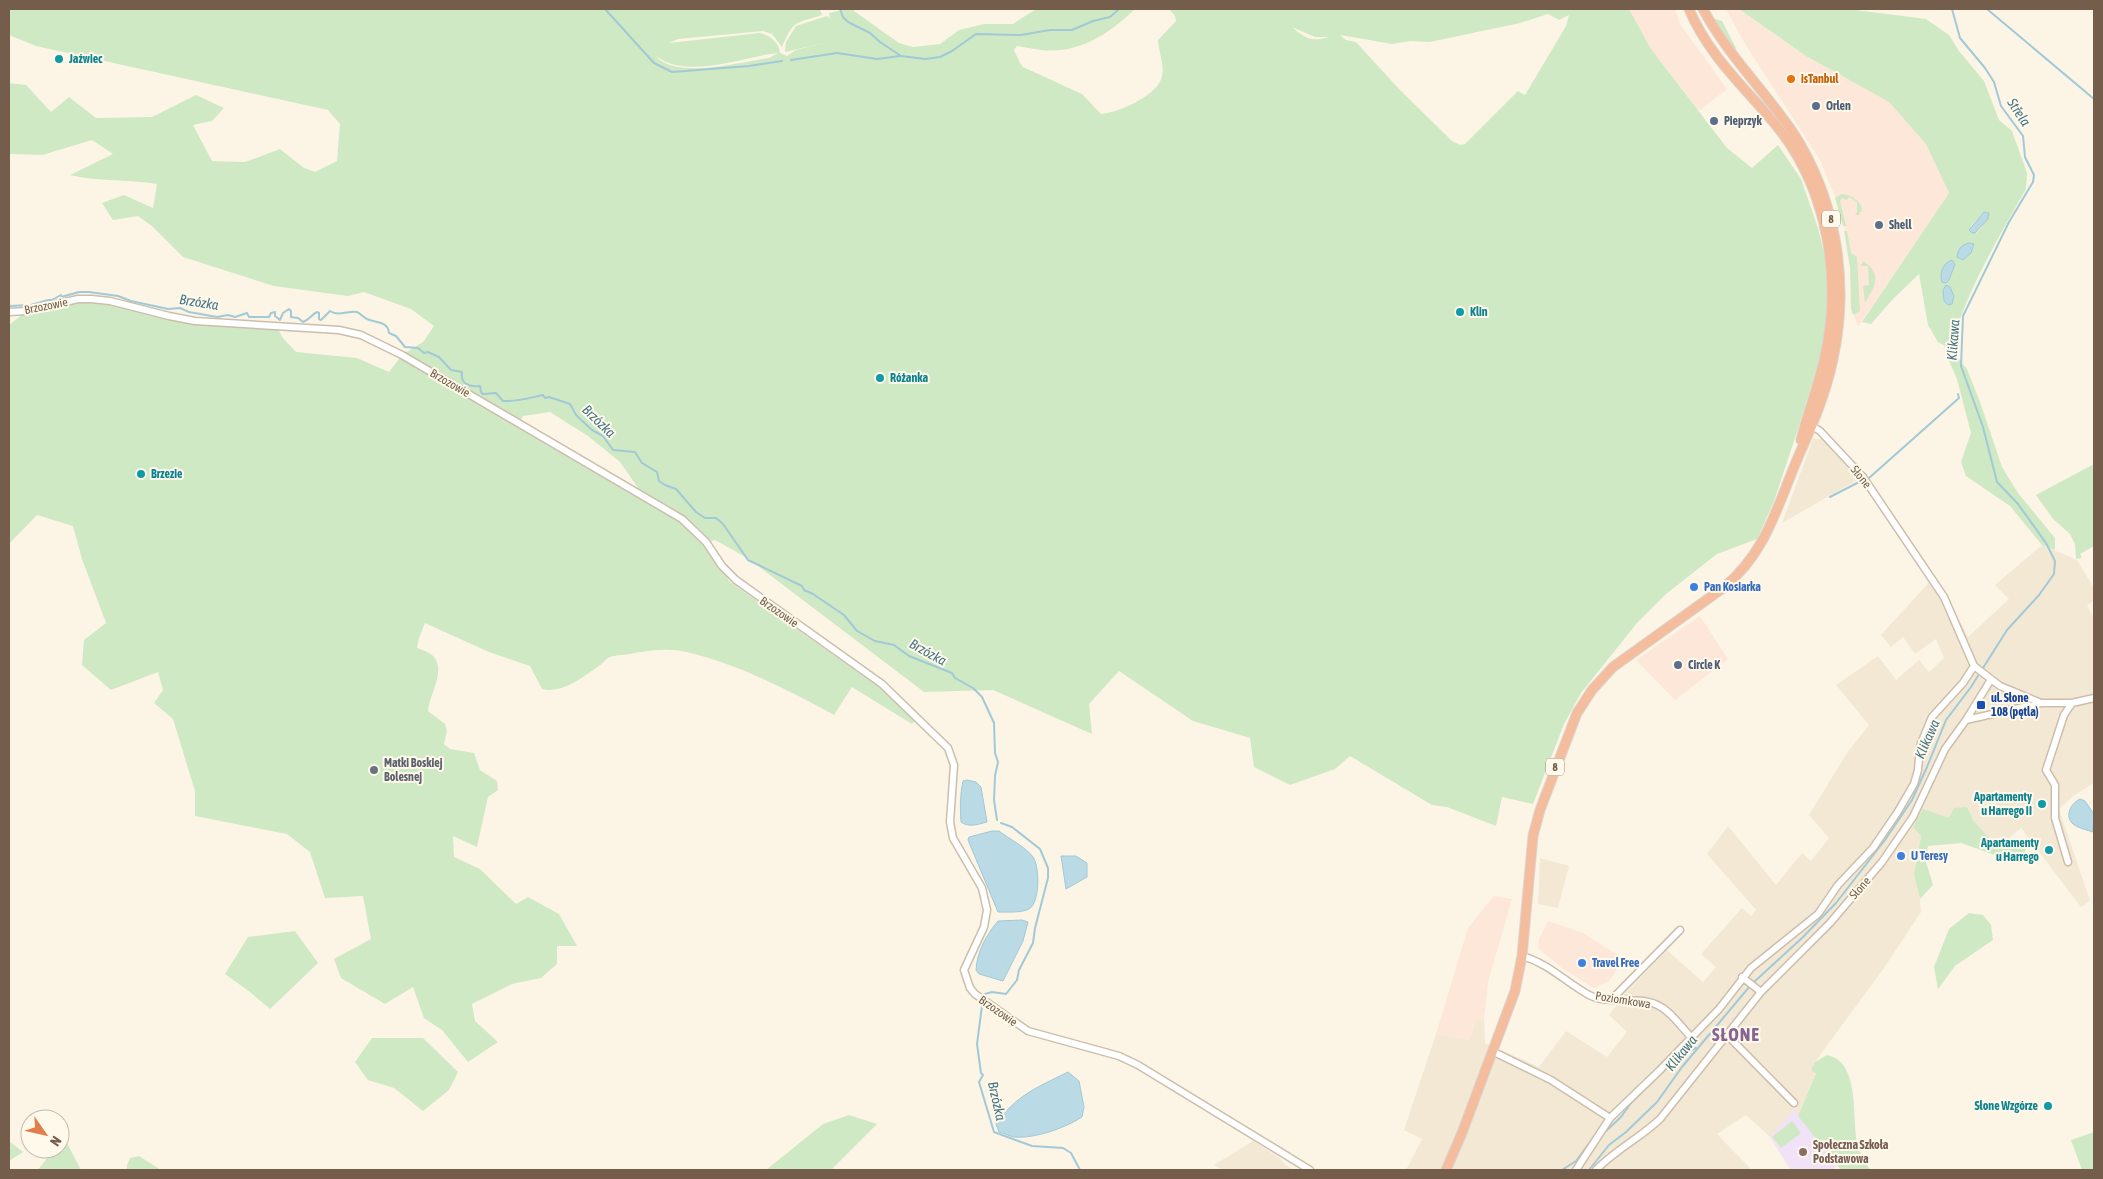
<svg xmlns="http://www.w3.org/2000/svg" width="2103" height="1179" viewBox="0 0 2103 1179" font-family="'Asap Condensed',sans-serif">
	<rect width="100%" height="100%" fill="#fcf5e5"/>
	<path fill="#f3e8d4" d="M1813 439H1822L1859 479 1782 523Z
		M2042 545 2077 560 2094 588V601L2087 605 2094 619V783L2073 796 2059 809 2090 901 2081 907 2021 828 1997 848 1973 820 1967 807 1921 836 1914 875 1920 899 1921 912 1884 968 1815 1062 1816 1072 1798 1116 1837 1166 1831 1170H1791L1770 1137 1746 1115 1717 1134 1752 1170H1406L1422 1139 1404 1130 1436 1034 1469 1040 1476 1019 1484 1020 1485 1043 1539 1067 1566 1031 1607 1057 1627 1032 1609 1015 1624 995 1667 950 1703 982 1716 967 1701 954 1742 908 1751 916 1756 910 1707 854 1728 826 1776 885 1802 853 1811 861 1829 838 1809 815 1847 753 1869 725 1836 685 1878 656 1896 680 1919 660 1929 672 1944 658 1936 639 1915 654 1903 637 1891 647 1881 635 1933 578 1946 595 1968 637 2009 599 1995 585Z
		M1540 858 1569 866 1558 908 1538 904Z
		M1253 1141 1278 1157 1288 1167 1294 1170H1223L1214 1165Z"/>
	<path fill="#fce7d9" d="M1629 9H1675L1680 24 1727 89 1699 111 1651 49Z
		M1726 9H1739L1806 56 1889 102 1926 144 1949 193 1858 327 1852 309 1850 261 1842 214 1820 160 1744 42Z
		M1700 616 1728 659 1675 700 1636 660Z
		M1494 896 1512 899 1488 982 1484 1020 1476 1019 1469 1040 1436 1034 1468 928Z
		M1548 921 1583 933 1624 959 1609 981 1594 988 1562 968 1538 948 1539 939Z"/>
	<path fill="#f2e2f8" d="M1794 1110 1837 1166 1831 1170H1791L1770 1137Z"/>
	<path fill="#cfe9c4" fill-rule="evenodd" d="M9 9H820L822 15C795 24 794 19 782 47L772 34 763 31 678 39 669 43 760 33C771 36 779 43 780 53L787 56 796 50 828 42 785 52 786 42 796 26 827 16 830 19 829 13 846 9H854V11L899 43 913 47 940 44 959 30 984 24H1013L1036 9H1135C1109 34 1079 54 1041 50 1033 49 1025 47 1017 46L1014 50 1020 63 1023 67 1082 94 1101 114C1118 113 1159 95 1162 76 1165 65 1158 51 1158 40L1176 21 1175 16 1169 9H1629L1651 49 1727 148 1752 168 1778 145 1801 179 1818 228 1827 265 1829 308 1825 341 1797 432 1773 504 1757 539 1717 554 1666 594 1637 623 1581 693 1564 724 1533 804 1502 797 1496 826 1447 807 1432 805 1350 756 1335 769 1290 785 1254 767 1250 738 1193 721 1119 671 1089 704 1092 734 993 690 924 692 749 559 715 540 706 542 729 581 894 698 915 720 912 724 852 687 834 715C789 690 737 664 687 652 669 648 648 650 630 654 624 655 613 655 608 658 605 660 602 664 599 666 583 677 562 694 542 689L530 666 489 652 425 623 419 638 417 648C423 650 431 653 434 657 446 671 429 696 428 711L445 724 447 731 444 744 450 749 474 753 480 770 497 781 498 790 488 797 477 847 453 836 454 857 480 869 516 904 528 897 559 914 577 946H557V964L541 978 512 984 472 1004 475 1021 498 1042 468 1062 442 1030 424 1018 413 987 385 1004 341 978 334 959 371 939 363 896 325 898 310 852 287 834 195 816V791L173 719 154 703 163 690 158 672 111 690 82 665 84 640 106 623 82 559 73 526 37 515 9 544V325L27 311 91 299 169 316 276 326 283 338 296 352 357 358 389 372 402 355 423 342 434 326 411 309 364 292 348 296 274 286 183 257 153 227 138 216 113 220 102 203 124 195 153 208 157 184C127 179 99 182 70 175L113 154 92 140 42 155 9 154V83L26 85 51 112 69 97 96 118 152 117 196 95 224 108 212 121 193 125 212 161 245 162 280 149 304 168 315 172 337 161 340 124 328 110 36 46 9 35ZM1548 14 1559 20 1569 15 1566 26 1525 95 1518 91 1465 144 1460 145 1452 141 1399 89 1356 42 1346 40 1340 35 1392 44 1410 41 1430 42 1520 23ZM1292 27 1315 37H1329C1311 42 1306 39 1292 27ZM778 53 769 58C741 62 676 80 656 56 688 80 742 57 778 53ZM550 412 588 436 620 462 643 495 519 423 523 416Z
		M1739 9H1848L1926 19 1949 35 1959 51 1984 81 1999 120 2012 131 2027 173 2026 189C1997 240 1966 292 1950 349L1967 369 1980 402 2002 467 2018 493 2055 538V550L2042 545 2010 506 1966 476 1961 462 1971 433 1957 379 1949 361 1950 349 1938 342 1928 325 1919 274 1893 299 1871 324 1862 322 1949 193 1926 144 1889 102 1806 56ZM1984 212 1982 227 1976 233H1972L1971 226Z
		M1712 18 1722 21 1736 48 1734 52Z
		M1842 194C1851 195 1860 200 1862 209L1859 215H1855L1857 212V202L1849 197 1847 200 1842 198 1840 201 1846 226H1843L1835 198Z
		M1844 231H1847L1851 253 1857 257 1860 311 1853 315 1851 309 1850 268Z
		M1863 261C1883 274 1875 286 1865 303L1863 286 1869 285 1868 266H1861Z
		M2094 464V546L2080 554 2082 558 2076 559 2075 544 2070 534 2053 519 2036 495Z
		M1967 807 1973 820 1997 847 2019 844 2026 849 2021 859 2015 862 1961 843 1928 846 1926 862 1933 885 1920 899 1914 875 1921 836 1913 827 1923 809 1949 818 1954 808Z
		M1969 913 1983 915 1991 925 1993 940 1955 966 1938 989 1934 967 1949 929Z
		M295 931 318 963 270 1009 250 992 225 974 248 937Z
		M372 1038H423L458 1072 449 1090 423 1111 394 1088 368 1080 355 1062Z
		M1827 1055C1860 1061 1852 1117 1857 1142 1859 1153 1865 1161 1870 1170H1841L1798 1116 1816 1073 1811 1071 1815 1062Z
		M849 1115 877 1124 831 1170H766L823 1124Z
		M1792 1121 1801 1133 1781 1148 1772 1137Z
		M2094 1132V1170H2082L2071 1140Z
		M9 1141 23 1152 9 1161Z
		M67 1143 81 1170H38L51 1153Z
		M139 1156 161 1170H127V1165L130 1158Z"/>
	<path fill="#badae5" stroke="#a1c9d6" d="M1984 212 1989 213 1988 219 1975 233H1972L1969 230Z
		M1969 243 1974 244 1971 253 1963 260 1957 257C1958 249 1961 245 1969 243Z
		M1952 260 1955 264 1949 280 1946 283 1942 282C1939 273 1943 263 1952 260Z
		M1946 285 1950 287 1954 296 1952 304 1948 305 1944 301 1943 290Z
		M967 780 976 782 981 787 987 822C979 824 969 828 961 822 960 808 960 795 963 781Z
		M2080 799 2085 801 2094 814 2093 832C2087 830 2078 828 2073 824 2064 816 2071 803 2080 799Z
		M992 831H999C1008 838 1027 848 1033 857 1040 867 1040 903 1029 909 1021 913 1007 912 998 912L968 840 969 837Z
		M1061 856H1076L1087 863V877L1066 889Z
		M1022 920 1028 922 1023 941 1003 981 979 974 976 970C977 952 986 935 998 921Z
		M1068 1072 1079 1081 1084 1107 1082 1117C1065 1128 1034 1139 1014 1137 1009 1136 1004 1133 999 1132L996 1124C1016 1095 1038 1087 1068 1072Z"/>
	<g fill="none" stroke-linecap="round" stroke-linejoin="round">
		<path stroke="#a1c9d6" stroke-width="2" d="M605 9 654 63 672 72 749 66 782 61
			M840 9 843 17 848 22 870 33 880 42 901 56 925 59 940 57 952 51 976 34 1021 35 1050 30H1072L1093 21 1110 17 1119 9
			M1987 9 2094 99
			M791 60 837 53 877 59 900 56
			M9 306 31 305 48 300H52L61 295V297L79 292H89L118 296 131 301 168 309 180 308 189 312 217 317 228 315 235 317 247 313 249 317H269L271 313 275 312V316L280 320 283 313 289 309 291 311V317L298 318 303 322C309 320 311 315 317 312L319 313V319L321 320 330 311C339 317 349 310 357 312 360 313 364 318 367 319 376 323 388 321 389 333L396 336 405 347 418 348 424 353 428 352 439 357 451 370 462 372C460 384 469 387 480 386L481 392 483 394 496 393 503 401C516 402 529 398 543 395L545 398 549 397 570 404 576 415 592 430 603 436 613 450 635 452 642 463 657 472 659 481 665 485 676 489 696 512 705 518H716L723 524 748 560 802 586 804 590 813 594 844 615 857 631 875 641 894 645 909 656 952 673 955 678 973 688 982 697 994 723 995 753 998 762 995 776 994 800 997 820
			M1869 478 1959 398 1958 394
			M1830 497 1861 481
			M1754 982 1802 938 1836 903 1885 840 1912 800 1927 767 1946 720 1971 687 2007 630 2039 595 2054 574 2055 561 2046 543 2018 504 1997 482 1983 427 1961 366 1963 316 2009 222 2033 182 2034 175 2025 157 2023 136 2001 106 1994 82 1985 68 1960 38 1952 9
			M985 994 992 992 1006 994 1017 980 1019 970 1033 943 1035 928 1048 878V868L1040 849 1012 827 1001 823
			M982 1006 977 1044 981 1073 983 1075 979 1082 994 1132 1032 1146 1063 1148 1071 1153 1080 1170
			M1605 1132 1621 1117 1631 1103 1681 1054 1696 1048
			M1562 1170 1576 1161 1593 1138
			M1589 1170 1609 1145 1626 1132 1657 1102 1682 1067 1750 986"/>
		<defs>
			<path id="minor" d="M9 312 27 311 78 299H91L110 301 169 316 195 321 339 330 361 335 402 355 682 519 706 542 722 566 736 580 882 684 948 748 954 765 950 822 953 838 982 888 987 910 984 927 964 970 970 988 975 994 1028 1031 1119 1056 1138 1065 1310 1170
				M1812 426 1820 431 1863 477 1944 597 1974 666
				M1974 666 2000 686 2041 703
				M1966 720 2041 703H2072L2094 698
				M2068 862 2055 818V785L2046 770 2064 715 2072 703
				M1522 956C1548 963 1567 983 1589 995 1611 1006 1640 994 1661 1007 1672 1013 1682 1028 1691 1037
				M1742 977 1761 992
				M1613 998 1680 930
				M1727 1035 1794 1103
				M1494 1052 1551 1080 1610 1118
				M1576 1170 1610 1118 1660 1070 1719 1009 1751 968 1818 914 1838 885 1873 848 1897 813 1914 784 1918 770 1920 746 1932 717 1963 683 1974 666
				M1596 1170C1615 1150 1640 1138 1660 1119L1761 992 1830 923 1882 862 1913 817 1945 749 1966 720 1990 681"/>
			<path id="highway" d="M1689 9C1709 57 1747 89 1779 129 1828 191 1842 280 1825 356 1819 384 1808 412 1801 440
				M1446 1170 1462 1133 1515 991 1522 956 1533 836 1540 810 1577 713 1592 690 1613 667 1723 588C1767 552 1777 506 1799 455 1813 424 1826 393 1833 359 1850 282 1836 198 1792 131 1763 89 1727 54 1703 9"/>
		</defs>
		<use href="#minor" stroke="#cdbeac" stroke-width="9"/>
		<use href="#highway" stroke="#dbd5d0" stroke-width="11"/>
		<use href="#minor" stroke="#fff" stroke-width="6"/>
		<use href="#highway" stroke="#f4bd9e" stroke-width="9"/>
	</g>
	<g fill="#0f9aa8" stroke="#fff9eb" stroke-width="2">
		<circle cx="59" cy="59" r="5"/>
		<circle cx="1460" cy="312" r="5"/>
		<circle cx="880" cy="378" r="5"/>
		<circle cx="141" cy="474" r="5"/>
		<circle cx="2042" cy="804" r="5"/>
		<circle cx="2049" cy="850" r="5"/>
		<circle cx="2048" cy="1106" r="5"/>
	</g>
	<circle fill="#e8710a" stroke="#fff9eb" stroke-width="2" cx="1791" cy="79" r="5"/>
	<g fill="#5c6f8a" stroke="#fff9eb" stroke-width="2">
		<circle cx="1816" cy="106" r="5"/>
		<circle cx="1714" cy="121" r="5"/>
		<circle cx="1879" cy="225" r="5"/>
		<circle cx="1678" cy="665" r="5"/>
	</g>
	<g fill="#3f7fe0" stroke="#fff9eb" stroke-width="2">
		<circle cx="1694" cy="587" r="5"/>
		<circle cx="1901" cy="856" r="5"/>
		<circle cx="1582" cy="963" r="5"/>
	</g>
	<rect fill="#1a4fb4" stroke="#fff9eb" stroke-width="2" x="1976" y="700" width="10" height="10" rx="2.5"/>
	<circle fill="#6b7280" stroke="#fff9eb" stroke-width="2" cx="374" cy="770" r="5"/>
	<circle fill="#8d6e63" stroke="#fff9eb" stroke-width="2" cx="1803" cy="1152" r="5"/>
	<g text-anchor="middle" stroke-width="4" stroke-linejoin="round" paint-order="stroke">
		<g fill="#fff9eb" stroke="#9e8c7b" stroke-width="1">
			<rect x="1822" y="210.5" width="18" height="17" rx="4"/>
			<rect x="1546" y="758.5" width="18" height="17" rx="4"/>
		</g>
		<g font-size="11" font-weight="bold" fill="#745e4b">
			<text x="1831" y="223">8</text>
			<text x="1555" y="771">8</text>
		</g>
		<g font-size="12" font-weight="bold" fill="#0d838f" stroke="#fff9eb" text-anchor="start">
			<text x="69" y="63">Jaźwiec</text>
			<text x="1470" y="316">Klin</text>
			<text x="890" y="382">Różanka</text>
			<text x="151" y="478">Brzezie</text>
			<text x="2032" y="801" text-anchor="end">Apartamenty<tspan x="2032" dy="14">u Harrego II</tspan></text>
			<text x="2039" y="847" text-anchor="end">Apartamenty<tspan x="2039" dy="14">u Harrego</tspan></text>
			<text x="2038" y="1110" text-anchor="end">Słone Wzgórze</text>
		</g>
		<g font-size="12" font-weight="bold" fill="#c56008" stroke="#fff9eb" text-anchor="start">
			<text x="1801" y="83">isTanbul</text>
		</g>
		<g font-size="12" font-weight="bold" fill="#4e5e75" stroke="#fff9eb" text-anchor="start">
			<text x="1826" y="110">Orlen</text>
			<text x="1724" y="125">Pieprzyk</text>
			<text x="1889" y="229">Shell</text>
			<text x="1688" y="669">Circle K</text>
		</g>
		<g font-size="12" fill="#745e4b" stroke="#fff9eb">
			<text transform="translate(46 306) rotate(-11)" y="4">Brzozowie</text>
			<text transform="translate(450 383) rotate(30)" y="4">Brzozowie</text>
			<text transform="translate(1861 477) rotate(51)" y="4">Słone</text>
			<text transform="translate(779 612) rotate(35)" y="4">Brzozowie</text>
			<text transform="translate(1860 888) rotate(-49)" y="4">Słone</text>
			<text transform="translate(1623 1000) rotate(9)" y="4">Poziomkowa</text>
			<text transform="translate(998 1011) rotate(35)" y="4">Brzozowie</text>
		</g>
		<g font-size="12" font-weight="bold" fill="#366cbe" stroke="#fff9eb" text-anchor="start">
			<text x="1704" y="591">Pan Kosiarka</text>
			<text x="1911" y="860">U Teresy</text>
			<text x="1592" y="967">Travel Free</text>
		</g>
		<g font-size="12" font-weight="bold" fill="#164399" stroke="#fff9eb" text-anchor="start">
			<text x="1991" y="702">ul. Słone<tspan x="1991" dy="14">108 (pętla)</tspan></text>
		</g>
		<g font-size="12" font-weight="bold" fill="#5b616d" stroke="#fff9eb" text-anchor="start">
			<text x="384" y="767">Matki Boskiej<tspan x="384" dy="14">Bolesnej</tspan></text>
		</g>
		<g font-size="12" font-weight="bold" fill="#785e54" stroke="#fff9eb" text-anchor="start">
			<text x="1813" y="1149">Społeczna Szkoła<tspan x="1813" dy="14">Podstawowa</tspan></text>
		</g>
		<g font-size="14" font-style="italic" fill="#457587" stroke="#fff9eb">
			<text transform="translate(2019 112) rotate(57)" y="5">Střela</text>
			<text transform="translate(199 302) rotate(9)" y="5">Brzózka</text>
			<text transform="translate(1953 340) rotate(-86)" y="5">Klikawa</text>
			<text transform="translate(599 421) rotate(44)" y="5">Brzózka</text>
			<text transform="translate(928 652) rotate(29)" y="5">Brzózka</text>
			<text transform="translate(1927 739) rotate(-66)" y="5">Klikawa</text>
			<text transform="translate(1681 1053) rotate(-51)" y="5">Klikawa</text>
			<text transform="translate(997 1101) rotate(77)" y="5">Brzózka</text>
		</g>
		<g font-size="18" font-weight="bold" letter-spacing="1" fill="#866390" stroke="#fff9eb">
			<text x="1736" y="1041">SŁONE</text>
		</g>
	</g>
	<rect width="2103" height="1179" fill="none" stroke="#745e4b" stroke-width="20"/>
	<g transform="translate(45 1134) rotate(124)"><circle r="24" fill="#fff9eb" stroke="#c7bbab"/>
	<path d="M0-4L9 19L0 12L-9 19Z" fill="#e27e4e"/>
	<text y="-8" font-size="14" font-weight="bold" text-anchor="middle" fill="#745e4b">N</text>
	</g>
</svg>
